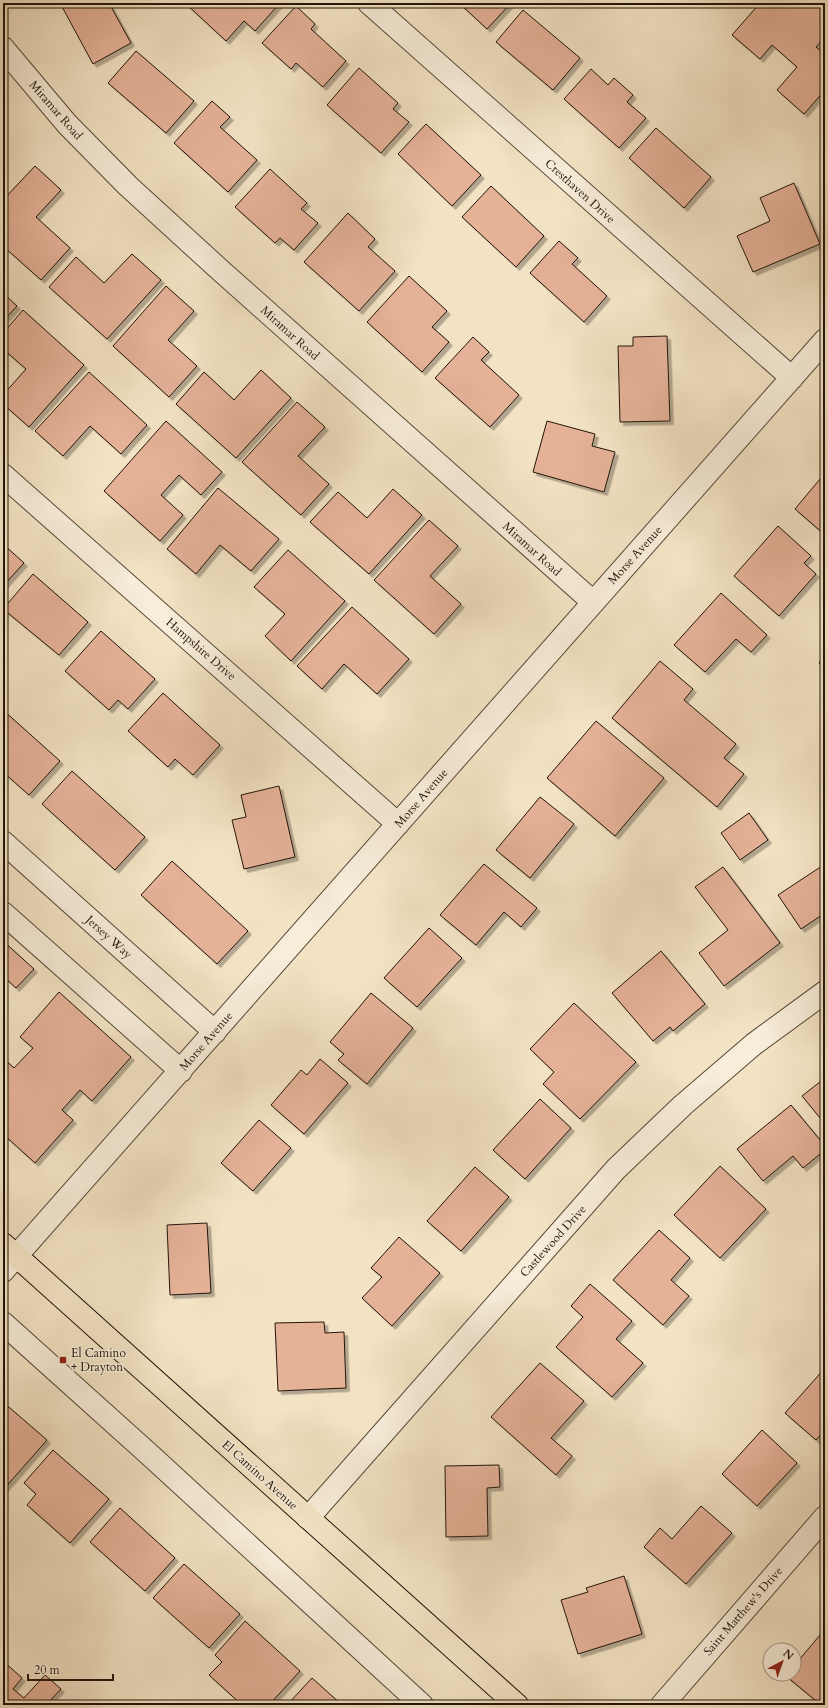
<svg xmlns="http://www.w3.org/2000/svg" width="828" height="1708" viewBox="0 0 828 1708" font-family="Cardo,serif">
	<defs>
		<filter id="shadow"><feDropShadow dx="3.5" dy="3.5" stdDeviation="0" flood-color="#0004"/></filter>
	</defs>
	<rect width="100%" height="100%" fill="#f3e3c4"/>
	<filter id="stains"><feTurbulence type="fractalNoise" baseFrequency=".005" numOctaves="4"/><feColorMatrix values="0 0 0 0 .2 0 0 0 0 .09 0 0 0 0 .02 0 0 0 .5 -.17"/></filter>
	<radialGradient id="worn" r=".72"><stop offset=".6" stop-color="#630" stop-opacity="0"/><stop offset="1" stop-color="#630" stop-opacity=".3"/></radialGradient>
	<path fill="#e5b298" stroke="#211409" filter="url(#shadow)" d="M60 3H109L131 43 93 64Z
		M185 3H280L255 31 244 21 226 41Z
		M459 3H511L487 29Z
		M760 3H825V37L816 47 825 54V90L804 114 777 90 797 67 772 45 760 59 732 35Z
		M296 6 315 24 311 29 346 61 323 87 296 63 291 69 262 43Z
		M523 10 580 58 553 90 496 42Z
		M136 51 194 101 166 133 108 83Z
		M359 68 398 103 393 109 409 122 381 153 327 105Z
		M591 69 608 85 614 78 633 95 627 102 646 118 619 148 564 99Z
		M212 101 230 117 220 127 257 160 228 192 174 143Z
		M426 124 481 175 452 206 398 154Z
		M656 128 711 177 684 208 629 158Z
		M35 166 61 190 36 217 70 248 41 280 3 246V200Z
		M270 169 307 203 301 209 318 223 294 250 280 238 275 243 235 207Z
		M794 183 820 244 753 272 737 236 770 221 760 198Z
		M491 186 544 236 516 267 462 217Z
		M348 213 375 239 368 247 395 271 359 311 304 262Z
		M559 241 578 258 572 264 607 296 584 322 530 273Z
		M132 254 161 280 107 339 49 287 76 257 104 283Z
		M409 276 447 311 432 327 449 342 422 372 367 322Z
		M166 286 194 311 168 340 197 366 169 397 113 346Z
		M3 293 17 306 3 321Z
		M23 310 84 365 29 427 3 404V395L26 369 3 349V333Z
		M667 336 670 421 620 422 618 346H633V337Z
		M473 337 489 352 481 360 519 395 490 427 435 378Z
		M261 370 291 398 236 458 176 404 204 372 234 400Z
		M89 372 147 425 121 454 90 426 63 456 35 431Z
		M297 402 325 427 298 456 329 484 301 515 242 462Z
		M166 421 222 472 201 495 179 475 161 495 183 515 160 541 104 491Z
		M547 421 595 434 592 446 615 452 604 492 533 472Z
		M825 473V535L795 509Z
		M218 488 279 539 251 571 220 545 196 574 167 549Z
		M393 489 422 515 369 574 310 522 338 492 367 518Z
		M429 520 458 546 430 576 461 604 434 634 374 580Z
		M778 526 811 556 804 563 816 574 779 616 734 576Z
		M3 544 24 563 3 586Z
		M288 550 345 601 291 661 265 636 285 614 254 587Z
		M33 574 88 622 59 655 3 609Z
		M721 593 767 635 751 652 736 639 705 672 674 645Z
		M352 607 409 659 377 694 344 664 322 689 297 666Z
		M101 631 155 679 128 709 118 700 109 710 65 671Z
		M825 656V668L819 663Z
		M660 661 693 689 684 700 736 744 724 758 744 774 717 807 612 718Z
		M163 693 220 745 193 775 175 759 168 767 128 731Z
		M3 710 60 761 29 795 3 772Z
		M596 721 664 778 615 836 547 778Z
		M72 771 145 837 115 870 42 804Z
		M279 786 295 857 244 869 232 820 246 817 241 795Z
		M540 797 574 824 530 878 496 850Z
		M749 813 768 840 740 860 721 833Z
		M172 861 248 931 217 964 141 895Z
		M484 864 537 908 521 927 504 912 476 945 440 915Z
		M825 864V913L801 929 778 895Z
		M723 867 780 943 724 986 699 953 728 930 695 887Z
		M429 928 462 958 417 1007 384 978Z
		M3 941 34 969 16 988 3 976Z
		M661 951 705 1004 673 1031 670 1027 653 1041 612 993Z
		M59 992 131 1057 92 1101 80 1090 62 1110 73 1120 35 1163 3 1134V1058L14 1068 33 1048 20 1037Z
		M371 993 413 1028 367 1084 338 1060 344 1054 330 1042Z
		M574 1003 636 1062 580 1119 543 1084 554 1072 530 1049Z
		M320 1059 348 1083 304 1134 271 1105 301 1070 307 1075Z
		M825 1078V1124L802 1096Z
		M540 1099 571 1128 525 1179 493 1150Z
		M791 1105 825 1146V1150L803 1168 793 1156 763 1181 737 1149Z
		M259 1120 291 1148 253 1191 221 1163Z
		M720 1166 766 1209 720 1258 674 1215Z
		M475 1167 509 1197 461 1251 427 1221Z
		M207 1223 211 1293 170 1295 167 1225Z
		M659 1230 690 1258 671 1280 689 1296 663 1325 613 1280Z
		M399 1237 440 1273 392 1326 362 1298 382 1277 371 1268Z
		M590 1284 632 1321 616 1339 643 1363 612 1397 556 1347 583 1317 571 1306Z
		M324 1322 325 1333 344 1332 346 1388 278 1391 275 1323Z
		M540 1363 584 1401 551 1438 572 1456 556 1475 491 1417Z
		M825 1368V1430L816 1440 785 1413Z
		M3 1402 47 1440 3 1490Z
		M762 1430 797 1463 757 1506 722 1474Z
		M53 1450 109 1499 70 1543 27 1505 36 1494 24 1483Z
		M499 1465 500 1487 487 1488 488 1536 446 1537 445 1466Z
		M701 1506 732 1533 686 1584 644 1547 660 1528 672 1539Z
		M120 1508 175 1558 145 1591 90 1542Z
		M184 1564 240 1614 209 1648 153 1598Z
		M624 1576 642 1634 578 1654 561 1600 588 1592 586 1588Z
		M245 1621 300 1671 269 1705H242L209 1675 222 1662 215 1655Z
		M825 1629V1705H821L786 1676 788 1674H794V1666Z
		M3 1661 22 1678 13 1689 24 1698 45 1675 61 1689 46 1705H3Z
		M312 1678 342 1705H287Z"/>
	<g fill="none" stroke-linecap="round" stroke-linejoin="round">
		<defs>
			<path id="minor" d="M369 3 792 378
				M3 48 67 124 128 186 220 270 593 602
				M3 475 398 824
				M3 842 215 1032
				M3 913 181 1071
				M3 1271 825 340
				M3 1323 151 1456 422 1705
				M308 1518 616 1169 683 1105 754 1044 825 992
				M662 1705 825 1517"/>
			<path id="major" d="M3 1244 517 1705"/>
		</defs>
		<use href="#minor" stroke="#564838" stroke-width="24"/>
		<use href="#major" stroke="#211409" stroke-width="24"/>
		<use href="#minor" stroke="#f7edd9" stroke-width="22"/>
		<use href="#major" stroke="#f3e3c4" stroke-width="22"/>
	</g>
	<rect fill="#8f2418" stroke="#f7edd9" stroke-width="1.5" x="59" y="1356" width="8" height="8" rx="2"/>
	<g text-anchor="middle" stroke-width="3.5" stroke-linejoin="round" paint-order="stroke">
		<g font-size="12" fill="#211409" stroke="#f7edd9">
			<text transform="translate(56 110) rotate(49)" y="4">Miramar Road</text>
			<text transform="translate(580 191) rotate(42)" y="4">Cresthaven Drive</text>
			<text transform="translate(290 333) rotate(42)" y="4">Miramar Road</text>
			<text transform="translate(532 549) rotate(42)" y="4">Miramar Road</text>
			<text transform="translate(635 555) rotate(-48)" y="4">Morse Avenue</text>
			<text transform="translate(201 649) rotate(41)" y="4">Hampshire Drive</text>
			<text transform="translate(421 798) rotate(-49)" y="4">Morse Avenue</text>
			<text transform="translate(109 937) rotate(42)" y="4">Jersey Way</text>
			<text transform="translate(206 1041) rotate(-49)" y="4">Morse Avenue</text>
			<text transform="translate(553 1241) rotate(-48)" y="4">Castlewood Drive</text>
			<text transform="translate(260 1475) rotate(42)" y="4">El Camino Avenue</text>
			<text transform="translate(743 1611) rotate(-49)" y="4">Saint Matthew's Drive</text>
		</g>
		<g font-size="12" fill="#211409" stroke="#f7edd9" text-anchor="start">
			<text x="71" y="1357">El Camino<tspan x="71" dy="14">+ Drayton</tspan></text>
		</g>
	</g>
	<rect width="828" height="1708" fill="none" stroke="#f3e3c4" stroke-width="16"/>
	<rect x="4" y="4" width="820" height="1700" fill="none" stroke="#211409" stroke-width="2"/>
	<rect x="8" y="8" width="812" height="1692" fill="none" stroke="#211409"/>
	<g transform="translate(782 1662) rotate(41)"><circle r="19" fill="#f7edd9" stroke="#a19686"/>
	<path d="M0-3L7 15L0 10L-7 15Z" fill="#8f2418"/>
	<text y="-6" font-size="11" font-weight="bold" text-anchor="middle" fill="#211409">N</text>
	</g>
	<path d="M28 1674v6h85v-6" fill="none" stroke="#211409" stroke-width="2"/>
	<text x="34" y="1674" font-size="12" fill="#211409" stroke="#f7edd9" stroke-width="3" paint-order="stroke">20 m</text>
	<rect width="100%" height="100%" filter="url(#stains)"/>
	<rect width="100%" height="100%" fill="url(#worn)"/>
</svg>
